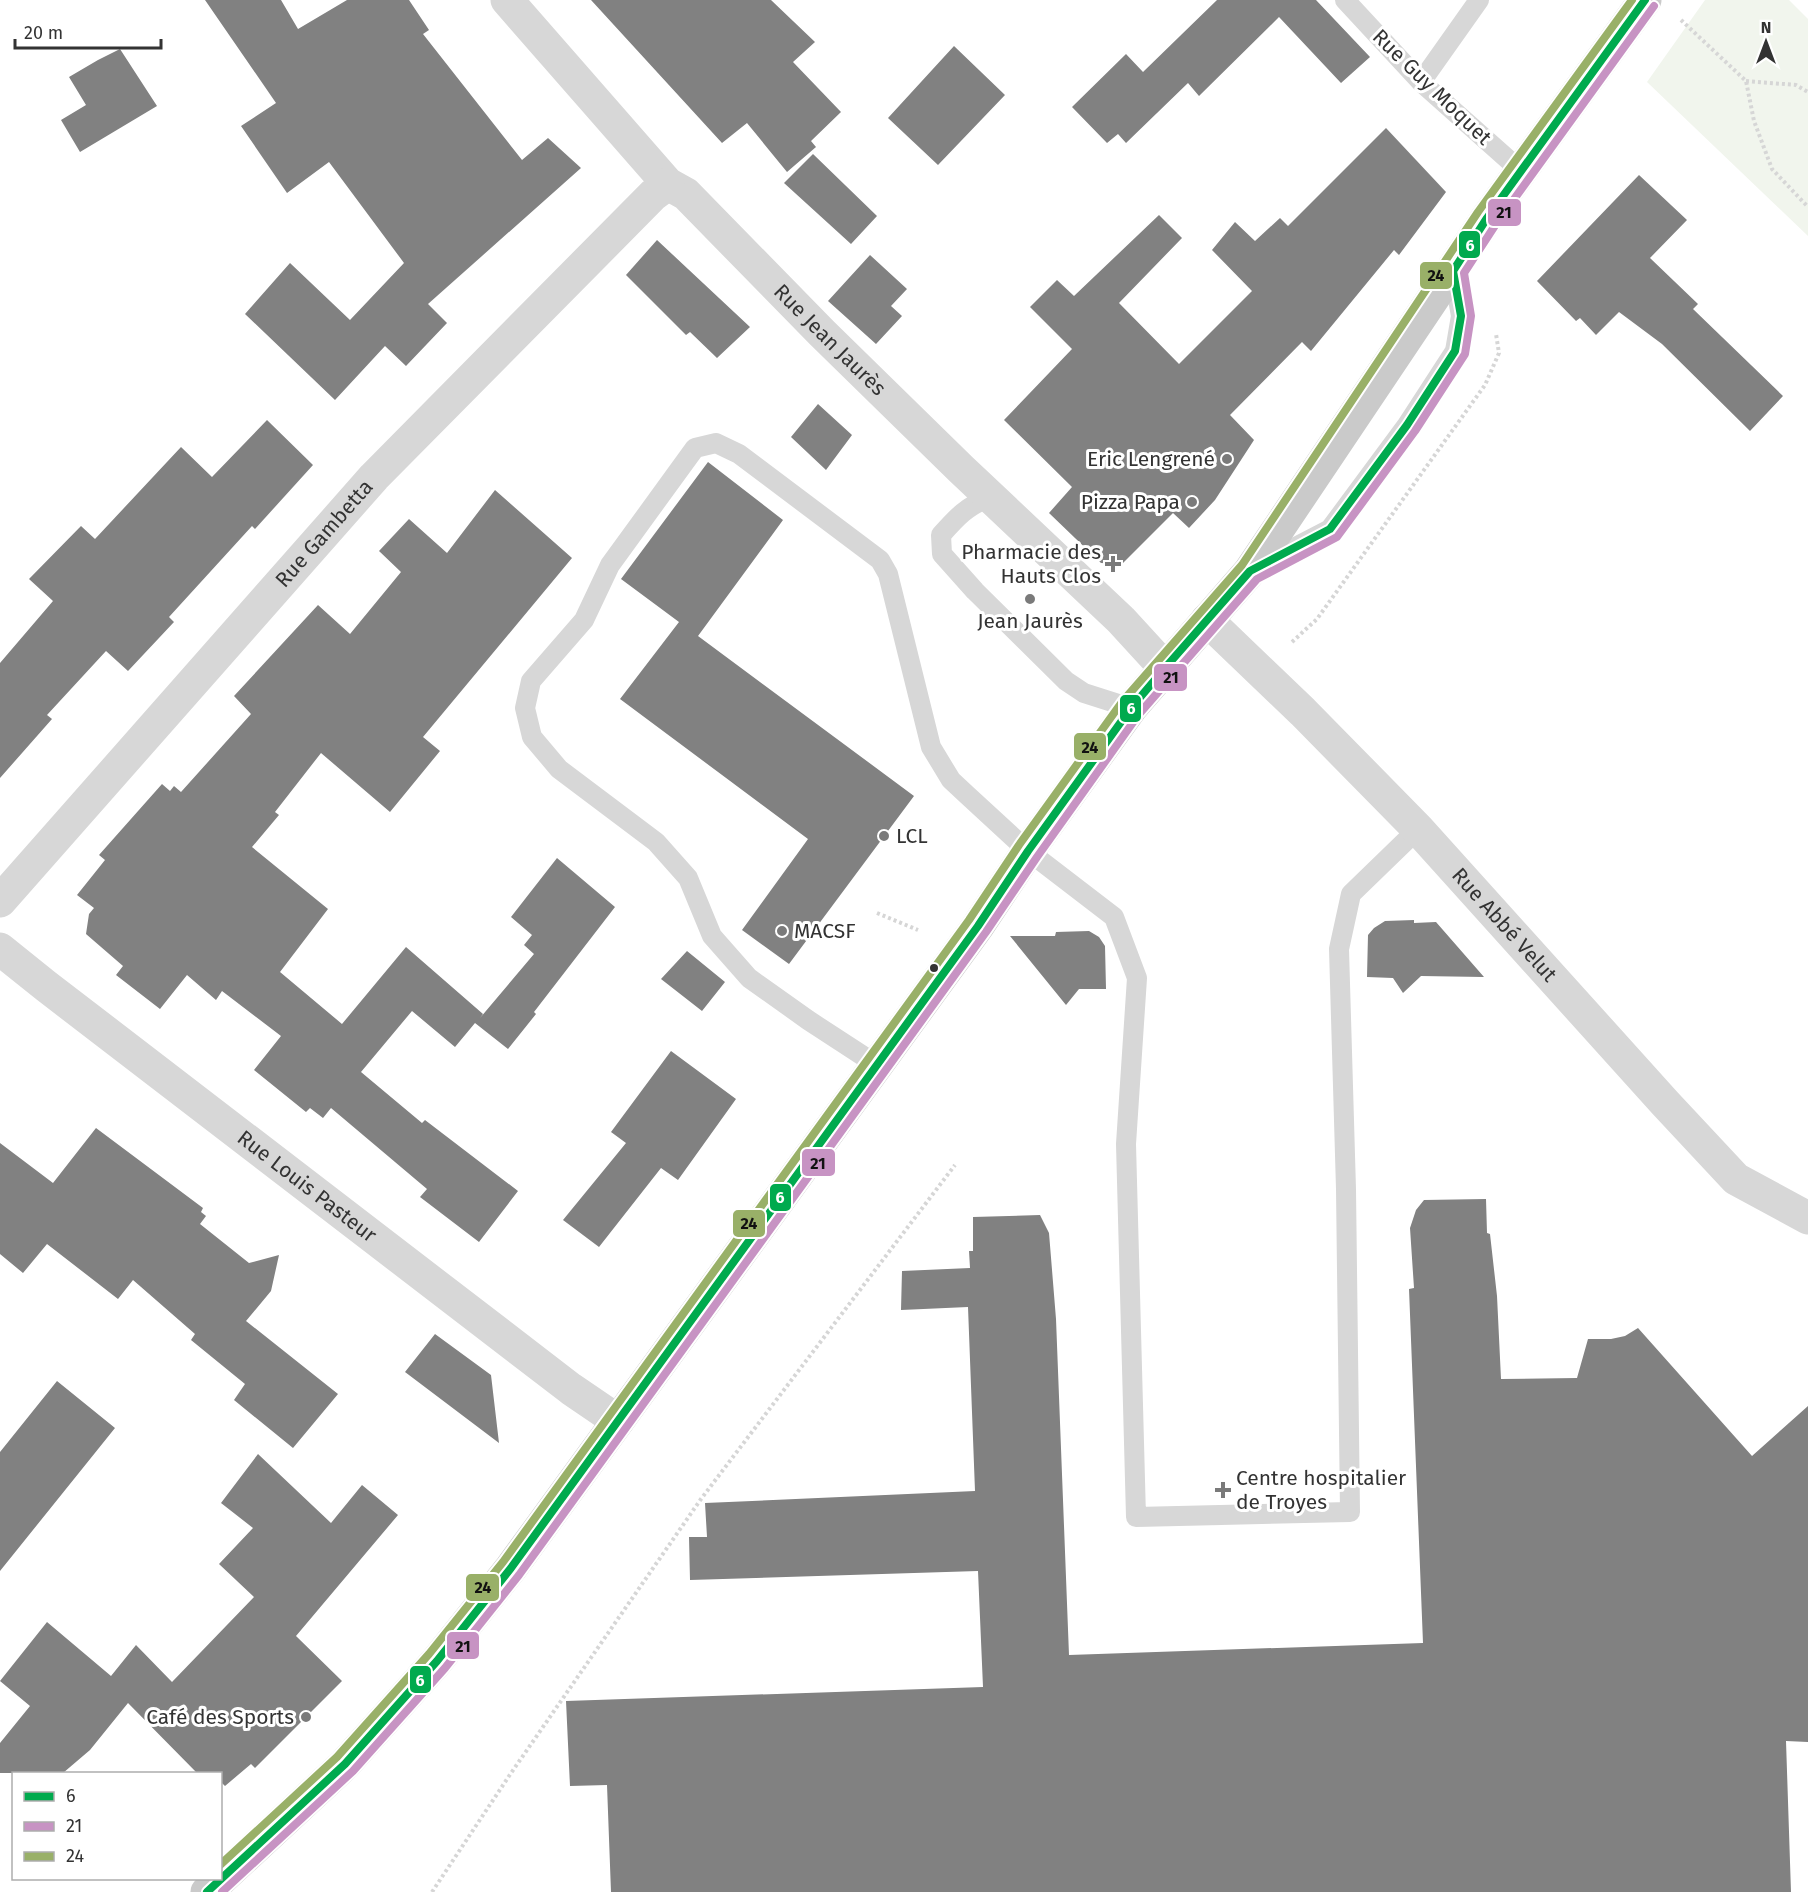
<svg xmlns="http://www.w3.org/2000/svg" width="1808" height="1892" viewBox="0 0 1808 1892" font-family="'Fira Sans',sans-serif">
	<rect width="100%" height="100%" fill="#fff"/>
	<path fill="#f1f5ed" d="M1705 0H1789L1808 19V236L1647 82Z"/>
	<path fill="#818181" d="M205 0H281L298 29 347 0H409L429 30 423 34 522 160 548 138 581 168 428 304 447 323 406 366 385 346 335 400 245 314 290 263 350 320 404 263 329 162 287 193 241 126 276 103Z
		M591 0H771L815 42 793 62 841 112 811 141 816 147 787 172 747 123 722 143Z
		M1217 0H1316L1370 57 1341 83 1279 17 1199 96 1188 83 1126 143 1118 134 1107 143 1072 107 1126 54 1143 72Z
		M954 46 1005 95 938 165 888 118Z
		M120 49 157 106 80 152 61 120 86 105 69 77 98 60Z
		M1386 128 1446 192 1399 255 1394 250 1311 351 1302 342 1230 415 1254 440 1215 500 1189 528 1173 513 1122 564 1101 563 1049 513 1072 487 1004 420 1072 349 1030 307 1057 280 1074 296 1159 215 1182 238 1119 303 1179 364 1252 291 1212 250 1235 222 1255 241 1280 218 1288 226Z
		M813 154 877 216 851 244 784 183Z
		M1639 175 1687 220 1650 258 1698 304 1693 309 1783 396 1750 431 1662 344 1619 312 1596 335 1580 318 1576 321 1537 281Z
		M657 240 750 327 717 358 690 332 686 335 626 275Z
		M870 255 907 289 891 306 902 316 876 344 828 301Z
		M818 404 852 435 826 470 791 437Z
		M267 420 313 465 255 529 252 526 169 617 174 622 128 671 106 651 47 715 52 719 0 778V663L53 601 29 579 81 526 95 539 181 447 212 477Z
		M708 462 783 520 698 636 914 796 789 964 742 930 808 839 620 699 679 622 621 579Z
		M495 490 572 558 423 737 440 751 390 812 321 753 275 812 279 815 252 847 328 909 280 972 342 1024 406 947 483 1014 480 1018 534 954 524 945 532 935 511 917 557 858 615 907 534 1012 536 1014 508 1049 475 1023 455 1047 412 1011 361 1072 422 1123 425 1120 518 1191 479 1242 420 1197 427 1189 331 1108 323 1118 310 1108 306 1112 254 1070 281 1036 222 991 216 1000 187 975 160 1009 116 975 123 966 86 934 89 914 94 908 77 895 105 860 99 855 162 784 170 791 174 786 181 792 251 714 234 696 318 605 350 634 401 572 379 551 409 519 447 553Z
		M1414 920V923L1436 922 1484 977 1421 976 1403 993 1393 978 1367 977 1368 935 1374 928 1385 921Z
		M1089 931 1099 937 1105 946 1106 989H1079L1066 1005 1010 936H1055L1056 932Z
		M687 951 725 982 702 1011 661 979Z
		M671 1051 736 1099 678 1180 661 1168 599 1247 563 1220 626 1143 611 1132Z
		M96 1128 203 1208 201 1212 206 1216 200 1224 249 1263 279 1255 271 1291 246 1321 338 1394 293 1448 234 1400 245 1384 191 1340 195 1334 133 1280 118 1299 47 1244 23 1273 0 1254V1143L53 1183Z
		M1486 1199 1487 1233 1490 1234 1497 1296 1501 1379 1577 1378 1588 1339H1611L1625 1336 1638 1328 1752 1456 1808 1406V1742L1786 1741 1791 1892H611L607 1785 570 1786 566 1701 983 1687 978 1571 690 1580 689 1537H707L705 1503 975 1491 968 1307 901 1310 902 1271 970 1268 969 1251H973V1217L1040 1215 1049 1233 1056 1319 1069 1655 1423 1643 1409 1289 1414 1288 1410 1228 1416 1210 1424 1200Z
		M435 1334 491 1375 499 1443 405 1372Z
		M57 1381 115 1428 0 1571V1452Z
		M258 1454 331 1523 362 1485 398 1515 296 1636 342 1681 255 1768 251 1764 225 1786 220 1781V1773H197L128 1703 90 1750 63 1773H0V1743L30 1706 0 1681 47 1622 111 1676 136 1645 172 1682 254 1597 219 1564 253 1528 221 1503Z"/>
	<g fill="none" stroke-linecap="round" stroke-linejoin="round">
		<path stroke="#d6d6d6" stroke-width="4" stroke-dasharray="3 3" stroke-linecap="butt" d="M1681 20 1746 81 1754 121 1772 169 1808 207
			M1746 81 1796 85 1808 92
			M1292 642 1317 619 1485 385 1499 353 1496 334
			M877 913 918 930
			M432 1892 509 1776 701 1499 955 1165"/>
		<path stroke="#d7d7d7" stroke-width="20" d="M1345 0 1421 82 1521 171
			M1421 82 1479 0
			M990 497C967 506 957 517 941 535L942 554 975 591 1066 681 1084 693 1131 708
			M1257 567 1330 529 1407 425 1455 351 1461 316 1453 271
			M877 1065 808 1020 749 978 712 936 688 878 656 842 559 769 532 737 525 708 531 681 584 620 610 565 695 448 716 443 739 454 880 560 888 574 931 747 951 780 966 794 1028 851 1114 917 1137 978 1126 1144 1136 1517 1350 1512 1346 1189 1339 949 1351 894 1418 829"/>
		<g stroke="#d7d7d7" stroke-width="33">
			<path id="s1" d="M507 0 668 184 686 194 822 333 961 469 1121 620 1165 668"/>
			<path id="s2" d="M1207 620 1303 712 1418 829 1665 1103 1736 1179 1808 1218"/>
			<path id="s3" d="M0 901 374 477 653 195 668 184"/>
			<path id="s4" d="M0 949 46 986 571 1389 618 1421"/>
		</g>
		<path stroke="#cacaca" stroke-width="33" d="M207 1892 345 1764 437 1661 511 1568 978 926 1028 851 1131 708 1250 571 1487 218 1645 0"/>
		<defs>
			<path id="bus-1" d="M207 1892 345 1764 437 1661 511 1568 978 926 1028 851 1131 708 1165 668 1250 571 1330 529 1407 425 1455 351 1461 316 1453 271 1487 218 1645 0"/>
			<path id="bus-2" d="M222 1892 353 1771 445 1668 519 1575 986 932 1037 857 1139 714 1173 675 1257 579 1337 537 1415 431 1465 354 1471 316 1464 273 1496 224 1654 6"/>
			<path id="bus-3" d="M220 1865 337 1757 429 1654 503 1562 969 920 1019 845 1122 702 1242 565 1478 212 1632 0"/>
		</defs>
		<use href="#bus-1" stroke="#fff" stroke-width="12"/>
		<use href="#bus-2" stroke="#fff" stroke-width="12"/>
		<use href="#bus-3" stroke="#fff" stroke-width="12"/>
		<use href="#bus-1" stroke="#00aa4e" stroke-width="8"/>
		<use href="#bus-2" stroke="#c793c3" stroke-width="8"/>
		<use href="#bus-3" stroke="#99b068" stroke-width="8"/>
	</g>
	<g fill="#7a7a7a" stroke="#fff" stroke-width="2">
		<circle cx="1227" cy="459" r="6"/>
		<circle cx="1192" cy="502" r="6"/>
		<path d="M1110 555h6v6h6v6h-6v6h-6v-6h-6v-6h6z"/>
		<circle cx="1030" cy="599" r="6"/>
		<circle cx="884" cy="836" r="6"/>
		<circle cx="782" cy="931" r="6"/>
		<path d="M1220 1481h6v6h6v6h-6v6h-6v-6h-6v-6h6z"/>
		<circle cx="306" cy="1717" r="6"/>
	</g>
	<circle fill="#333" stroke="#fff" stroke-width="2" cx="934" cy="968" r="5"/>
	<g text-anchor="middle" stroke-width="6" stroke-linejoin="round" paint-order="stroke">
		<g font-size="21" fill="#333" stroke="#fff">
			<text transform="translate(1432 87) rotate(44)" y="7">Rue Guy Moquet</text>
			<text dy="7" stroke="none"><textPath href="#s1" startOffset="470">Rue Jean Jaurès</textPath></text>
			<text dy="7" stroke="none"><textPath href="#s3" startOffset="490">Rue Gambetta</textPath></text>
			<text dy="7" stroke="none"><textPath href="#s2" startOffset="426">Rue Abbé Velut</textPath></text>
			<text dy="7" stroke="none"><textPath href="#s4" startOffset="388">Rue Louis Pasteur</textPath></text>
		</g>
		<g font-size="21" fill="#333" stroke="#fff" text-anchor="end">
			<text x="1215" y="466">Eric Lengrené</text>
			<text x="1180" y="509">Pizza Papa</text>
			<text x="1101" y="559">Pharmacie des<tspan x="1101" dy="24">Hauts Clos</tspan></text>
			<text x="1030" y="628" text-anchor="middle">Jean Jaurès</text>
			<text x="896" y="843" text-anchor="start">LCL</text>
			<text x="794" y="938" text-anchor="start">MACSF</text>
			<text x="1236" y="1485" text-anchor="start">Centre hospitalier<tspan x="1236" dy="24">de Troyes</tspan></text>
			<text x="294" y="1724">Café des Sports</text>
		</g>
	</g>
	<g stroke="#fff" stroke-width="2">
		<rect x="1487" y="198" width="35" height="29" rx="6" fill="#c793c3"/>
		<rect x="1458" y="230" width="23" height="29" rx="6" fill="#00aa4e"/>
		<rect x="1419" y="261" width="34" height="29" rx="6" fill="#99b068"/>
		<rect x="1153" y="663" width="35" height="29" rx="6" fill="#c793c3"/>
		<rect x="1119" y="694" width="23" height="29" rx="6" fill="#00aa4e"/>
		<rect x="1073" y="732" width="34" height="29" rx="6" fill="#99b068"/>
		<rect x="801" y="1148" width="35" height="29" rx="6" fill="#c793c3"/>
		<rect x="769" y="1183" width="23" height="29" rx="6" fill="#00aa4e"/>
		<rect x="732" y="1209" width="34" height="29" rx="6" fill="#99b068"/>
		<rect x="465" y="1573" width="35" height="29" rx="6" fill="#99b068"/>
		<rect x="446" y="1631" width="34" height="29" rx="6" fill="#c793c3"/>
		<rect x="409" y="1665" width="23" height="29" rx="6" fill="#00aa4e"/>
	</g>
	<g font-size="16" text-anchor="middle" font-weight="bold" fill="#fff">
		<text x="1470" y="251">6</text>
		<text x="1131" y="714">6</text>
		<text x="780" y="1203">6</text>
		<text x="420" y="1686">6</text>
	</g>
	<g font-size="16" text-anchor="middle" font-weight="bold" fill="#111">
		<text x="1504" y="218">21</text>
		<text x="1436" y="281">24</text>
		<text x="1171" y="683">21</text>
		<text x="1090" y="753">24</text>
		<text x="818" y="1169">21</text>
		<text x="749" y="1229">24</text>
		<text x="483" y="1593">24</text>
		<text x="463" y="1652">21</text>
	</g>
	<rect x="12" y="1772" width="210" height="108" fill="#ffffff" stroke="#adadad" stroke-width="1.5"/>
	<rect x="24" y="1792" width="30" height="9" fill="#00aa4e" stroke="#adadad" stroke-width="1.5"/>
	<text x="66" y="1802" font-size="18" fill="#333333">6</text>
	<rect x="24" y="1822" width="30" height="9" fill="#c793c3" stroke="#adadad" stroke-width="1.5"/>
	<text x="66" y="1832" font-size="18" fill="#333333">21</text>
	<rect x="24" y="1852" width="30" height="9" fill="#99b068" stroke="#adadad" stroke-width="1.5"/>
	<text x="66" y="1862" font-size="18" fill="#333333">24</text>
	<g transform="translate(1766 42)" stroke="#ffffff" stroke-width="4.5" paint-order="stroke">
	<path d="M0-4.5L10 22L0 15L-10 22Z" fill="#333333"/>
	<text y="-9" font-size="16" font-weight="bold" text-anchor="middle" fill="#333333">N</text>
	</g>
	<path d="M15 39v9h146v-9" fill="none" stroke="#333333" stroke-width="3"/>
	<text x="24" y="39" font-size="18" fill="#333333" stroke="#ffffff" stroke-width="4.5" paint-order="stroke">20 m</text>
</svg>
